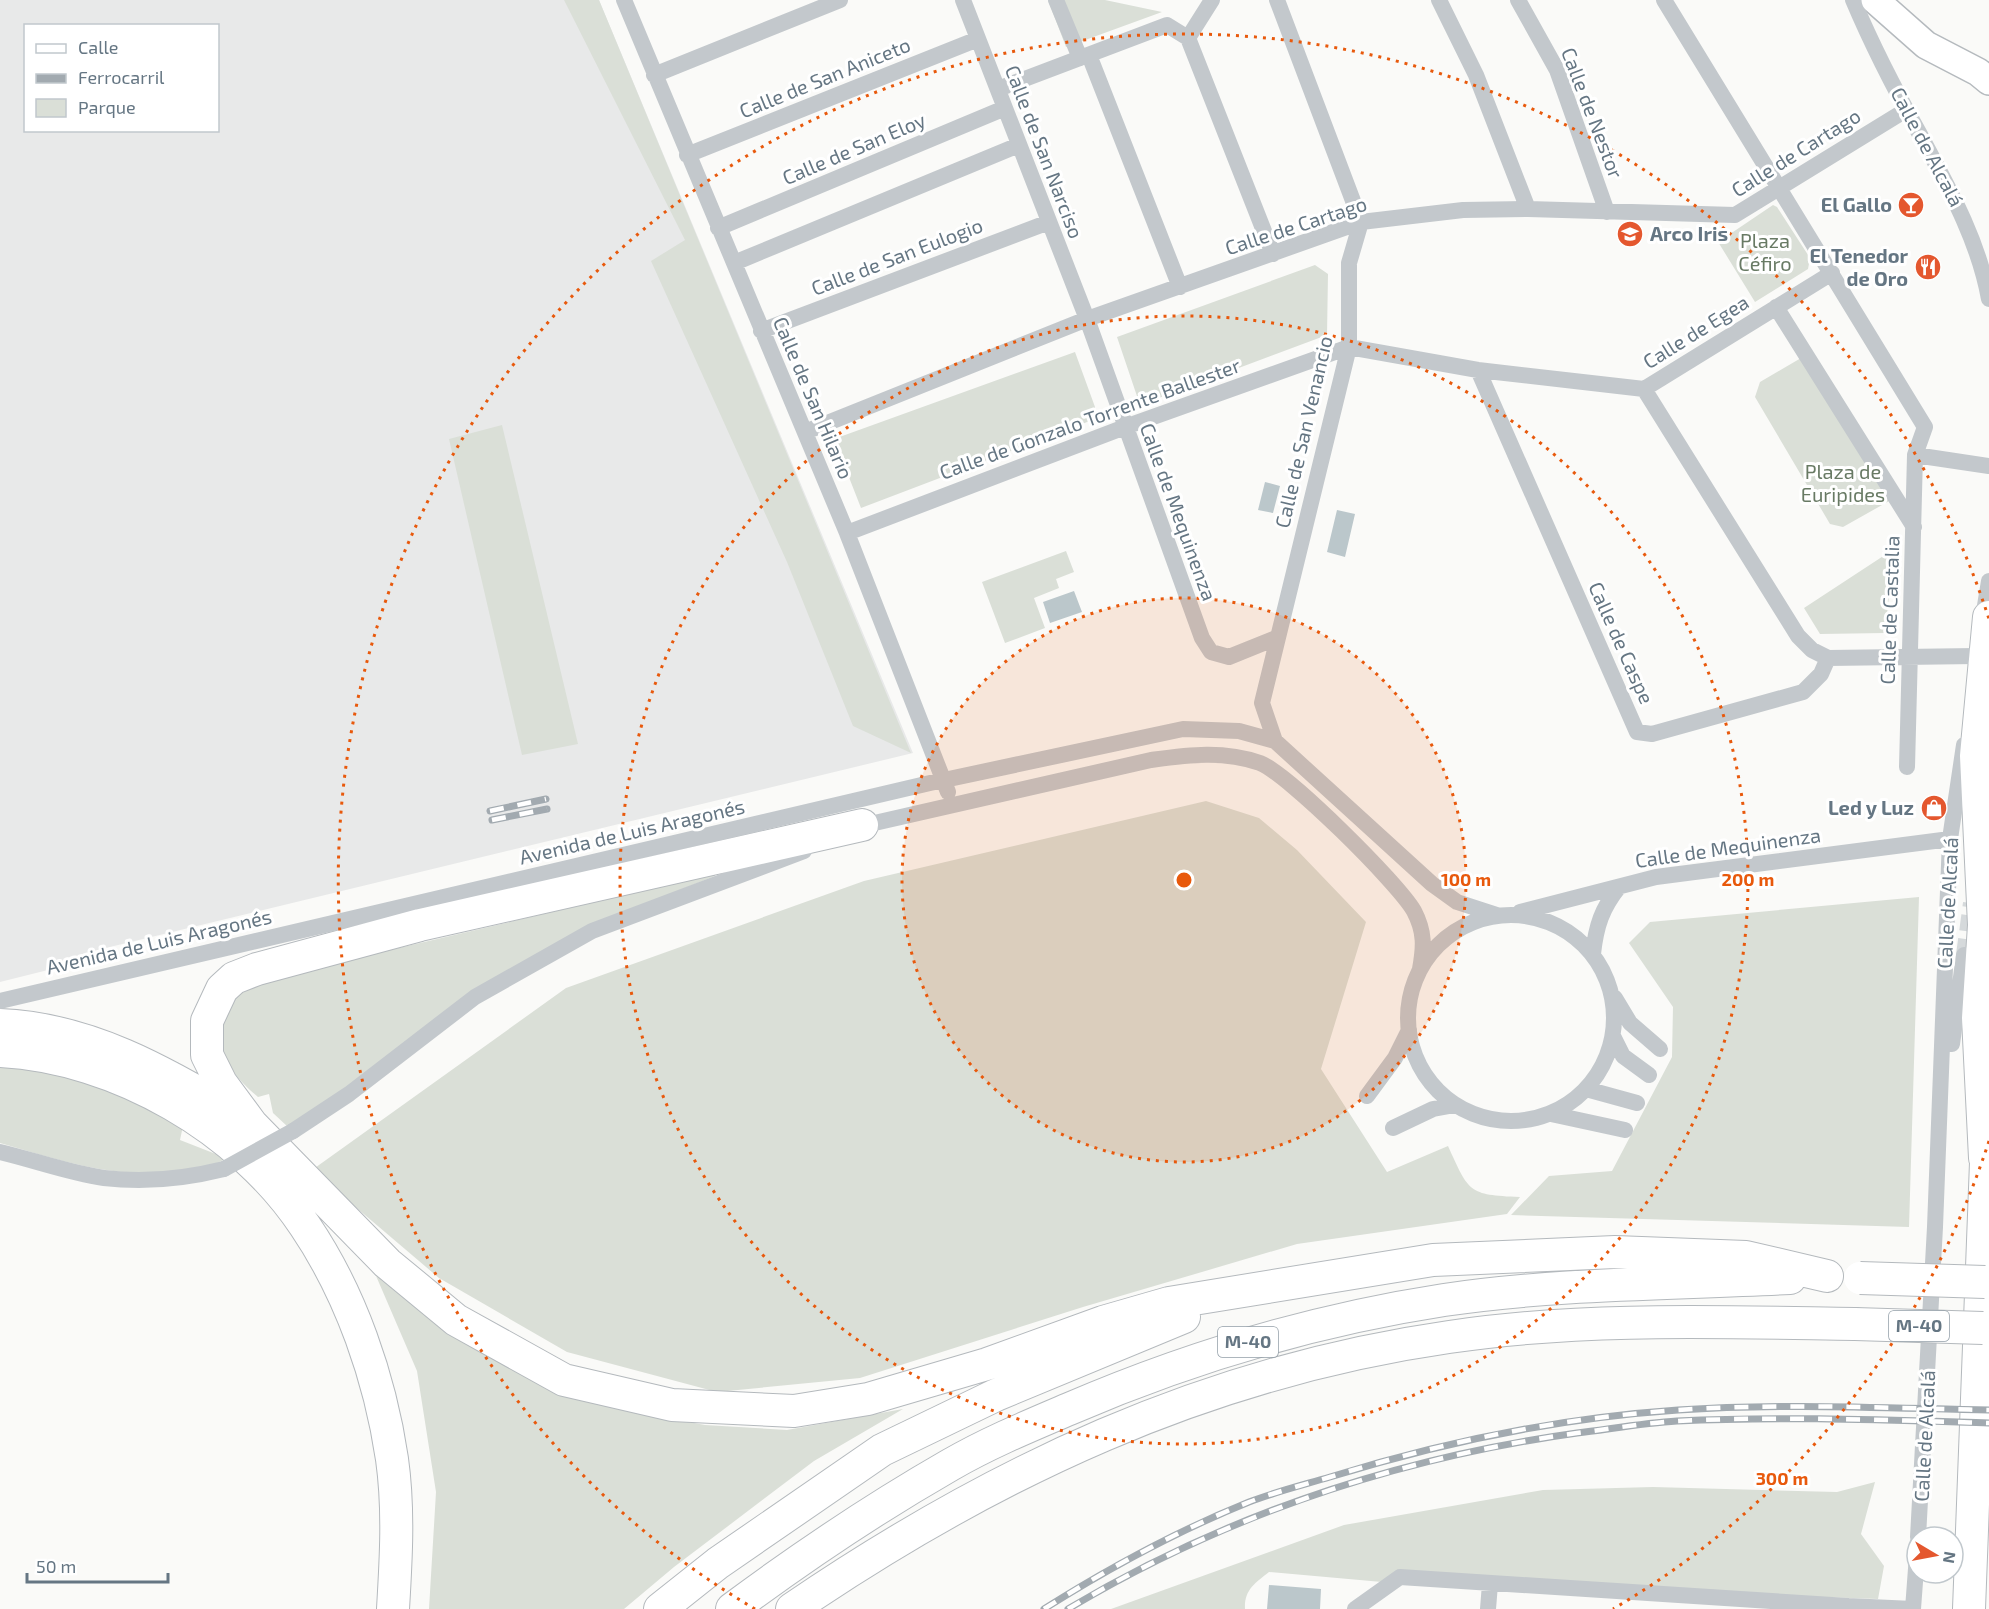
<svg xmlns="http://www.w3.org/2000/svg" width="1989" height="1609" viewBox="0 0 1989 1609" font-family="'Exo 2',sans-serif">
	<rect width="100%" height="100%" fill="#fafaf8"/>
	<path fill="#e8e9e9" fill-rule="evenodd" d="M0 0H599L913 753 85 953 84 961 0 982ZM26 26H218V130H26Z"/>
	<path fill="#dadfd7" d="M564 0H599L911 753 853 726 787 562 651 261 685 240Z
		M1048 0H1105L1162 12 1066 47Z
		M1773 205 1777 207 1810 258 1808 269 1755 302 1712 232H1733Z
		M1315 265 1328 274 1327 335 1140 405 1117 337Z
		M1075 352 1095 407V419L861 508 834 439Z
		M1801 358 1891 500 1843 527 1830 524 1755 397 1760 382Z
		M502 425 578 744 522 755 449 439Z
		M1894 549 1885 633 1820 634 1804 608Z
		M1066 551 1074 572 1056 579 1059 588 1034 598 1045 628 1005 643 982 582Z
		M1206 801 1259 818 1297 850 1366 922 1321 1069 1387 1172 1448 1146C1469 1192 1468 1195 1520 1197L1507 1214 1297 1244 1083 1307 860 1378 717 1392 567 1352 439 1278 312 1170 566 988 864 881Z
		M715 874V876L585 928 288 1127 273 1113 269 1094 258 1097C230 1074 207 1042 226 1005 230 997 238 990 244 984Z
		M1919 897 1909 1227 1511 1215 1549 1176 1612 1171 1672 1057 1673 1007 1629 943 1650 922Z
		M0 1060 47 1066 184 1121 180 1140 226 1158C215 1166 204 1167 191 1169 122 1182 66 1162 0 1143Z
		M364 1248 544 1385 619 1409 705 1425 787 1430 903 1409 814 1461 674 1567 624 1609H429L436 1492 417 1371Z
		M1875 1482 1861 1534 1884 1566 1878 1599 1382 1582 1269 1572C1255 1583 1244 1590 1245 1609H1111L1344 1525 1543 1490 1653 1487 1837 1492Z"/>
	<path fill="#bbc7cb" d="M1265 482 1280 486 1273 513 1258 510Z
		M1337 510 1355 514 1345 557 1327 552Z
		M1074 591 1082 612 1050 623 1043 602Z
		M1269 1585 1321 1589 1320 1609H1267Z"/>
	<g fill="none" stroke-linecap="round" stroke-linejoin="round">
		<path stroke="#d5d9db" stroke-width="16" stroke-dasharray="16 8" stroke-linecap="butt" d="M1964 955 1971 903"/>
		<defs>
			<path id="primary" d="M1875 0 1926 45 1978 72 1989 81"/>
			<path id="highway" d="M862 825 420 925 257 969 234 978 222 989 207 1021V1055L221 1083 252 1125 387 1263 456 1320 564 1380 672 1405 794 1411 868 1399 987 1364 1103 1322 1169 1303 1433 1260 1615 1252 1746 1257 1827 1276
				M0 1025C87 1028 165 1072 238 1116
				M0 1051C117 1057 241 1129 305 1226 351 1294 380 1378 392 1459 399 1509 396 1559 393 1609
				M1985 1158 1978 1018 1984 925 1976 756 1989 617
				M660 1609 718 1563 882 1450 996 1395 1184 1317
				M732 1609C802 1557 875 1508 950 1465 988 1443 1029 1426 1069 1409 1190 1357 1314 1320 1444 1300 1558 1283 1675 1284 1790 1278
				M792 1609C993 1472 1205 1372 1449 1337 1582 1317 1720 1322 1855 1324
				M1969 1609 1987 1136"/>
		</defs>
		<use href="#primary" stroke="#b5babe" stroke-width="30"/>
		<use href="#highway" stroke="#b4b9bd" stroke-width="34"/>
		<path stroke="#c3c8cc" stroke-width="16" d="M624 0 847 533 948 792
			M963 0 1087 319 1202 638 1211 652 1229 657 1276 638
			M1056 0 1080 58
			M1439 0 1476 75 1528 209
			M1518 0 1557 70 1607 212
			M1664 0 1925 427 1915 455 1989 466
			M1853 0C1872 45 1894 88 1918 131 1947 185 1978 238 1989 299
			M1188 38 1212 0
			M1089 55 1180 287
			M654 75 840 0
			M998 89 1167 25 1188 38 1273 254
			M687 155 978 39
			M718 228 1005 108
			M734 263 1019 145
			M1776 307 1914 527
			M761 331 1049 222
			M1349 347 1478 370 1644 389 1798 636 1812 650 1828 658 1976 656
			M1478 370 1637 732 1652 734 1803 692 1821 674 1828 658
			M1644 389 1832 273
			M805 432 1087 319 1361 222 1463 210 1528 209 1735 215 1906 110
			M847 533 1125 427 1349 347
			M1982 624 1989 581
			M1275 741 1262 703 1349 347V263L1361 222 1277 0
			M1907 767 1915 455
			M857 827 1151 760C1188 755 1223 750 1260 763 1288 774 1398 883 1414 911 1425 932 1424 947 1420 969
			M1520 912 1656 877 1950 839
			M1408 1018a103 103 0 1 1 206 0a103 103 0 1 1-206 0Z
			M1593 954C1596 926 1602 908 1619 887
			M1615 998 1630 1023 1660 1049
			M0 1001 930 783 1183 729 1239 731 1275 741 1432 884 1457 902 1497 915
			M1613 1036 1623 1056 1649 1075
			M1952 1044 1964 955
			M1586 1089 1637 1103
			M1367 1096 1395 1058 1409 1030
			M1551 1114 1625 1130
			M1393 1128 1433 1109 1455 1105
			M293 1131 349 1094 475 997 592 931 804 851
			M0 1152C34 1160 69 1173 104 1178 145 1183 184 1179 224 1169
			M1918 1537 1935 1227 1950 839 1964 745
			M1848 1606 1913 1609
			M1355 1609 1400 1577 1848 1606 1847 1609
			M1488 1609 1490 1584
			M1913 1609 1917 1555"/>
		<use href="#primary" stroke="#fff" stroke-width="27"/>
		<use href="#highway" stroke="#fff" stroke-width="32"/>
		<defs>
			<path id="rail" d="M490 811 546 799
				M492 820 547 809
				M1044 1609C1109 1568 1177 1531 1249 1502 1275 1492 1303 1485 1330 1477 1443 1442 1559 1418 1678 1410 1781 1403 1885 1408 1989 1410
				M1068 1609C1224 1516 1397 1458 1577 1433 1610 1429 1644 1423 1677 1421 1781 1416 1885 1420 1989 1423"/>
		</defs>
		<use href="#rail" stroke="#a2aab0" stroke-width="7"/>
		<use href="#rail" stroke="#fff" stroke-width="4.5" stroke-dasharray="14" stroke-linecap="butt"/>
		<defs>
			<path id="highway-bridge" d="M1860 1278 1985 1282
				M1855 1324 1983 1328"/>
		</defs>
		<use href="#highway-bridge" stroke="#b4b9bd" stroke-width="34" stroke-linecap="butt"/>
		<path stroke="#c3c8cc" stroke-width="16" d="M224 1169 293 1131"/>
		<use href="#highway-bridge" stroke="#fff" stroke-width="32"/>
	</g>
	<circle cx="1184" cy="880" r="282" fill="#e8590c" fill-opacity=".12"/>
	<g fill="none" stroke="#e8590c" stroke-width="3" stroke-dasharray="3 6">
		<circle cx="1184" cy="880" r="282"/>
		<circle cx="1184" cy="880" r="564"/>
		<path d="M1989 1141A846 846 0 0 1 1613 1609M755 1609A846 846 0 1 1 1989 619"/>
	</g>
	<defs>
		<symbol id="bar-disc" viewBox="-11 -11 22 22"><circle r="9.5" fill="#e4572e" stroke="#fff"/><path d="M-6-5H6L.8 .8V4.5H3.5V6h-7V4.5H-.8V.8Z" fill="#fff"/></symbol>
		<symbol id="school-disc" viewBox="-11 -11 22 22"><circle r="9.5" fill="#e4572e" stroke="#fff"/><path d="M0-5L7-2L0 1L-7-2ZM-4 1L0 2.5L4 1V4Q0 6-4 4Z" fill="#fff"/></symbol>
		<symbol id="restaurant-disc" viewBox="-11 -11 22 22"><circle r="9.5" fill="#e4572e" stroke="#fff"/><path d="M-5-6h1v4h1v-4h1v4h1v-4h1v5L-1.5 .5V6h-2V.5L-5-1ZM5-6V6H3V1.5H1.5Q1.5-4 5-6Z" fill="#fff"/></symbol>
		<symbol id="shop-disc" viewBox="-11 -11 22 22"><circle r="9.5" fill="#e4572e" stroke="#fff"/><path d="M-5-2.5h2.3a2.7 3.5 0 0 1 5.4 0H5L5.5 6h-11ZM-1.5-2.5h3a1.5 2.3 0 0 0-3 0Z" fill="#fff"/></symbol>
	</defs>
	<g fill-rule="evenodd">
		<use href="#bar-disc" x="1896" y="190" width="30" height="30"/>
		<use href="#school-disc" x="1615" y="219" width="30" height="30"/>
		<use href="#restaurant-disc" x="1913" y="252" width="30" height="30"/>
		<use href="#shop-disc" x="1919" y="793" width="30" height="30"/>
	</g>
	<g text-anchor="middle" stroke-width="6" stroke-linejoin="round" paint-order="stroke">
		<g fill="#fff" stroke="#939fa8" stroke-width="1.5">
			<rect x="1889" y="1311" width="60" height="30" rx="4.5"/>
			<rect x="1218" y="1327" width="60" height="30" rx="4.5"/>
		</g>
		<g font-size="18" font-weight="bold" fill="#657683">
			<text x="1919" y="1332">M-40</text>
			<text x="1248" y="1348">M-40</text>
		</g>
		<g font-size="20" fill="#657683" stroke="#fff">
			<text transform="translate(825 78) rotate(-22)" y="7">Calle de San Aniceto</text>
			<text transform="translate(1592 113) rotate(69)" y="7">Calle de Nestor</text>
			<text transform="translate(1927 147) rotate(62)" y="7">Calle de Alcalá</text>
			<text transform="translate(854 149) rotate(-23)" y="7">Calle de San Eloy</text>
			<text transform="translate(1044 152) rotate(69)" y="7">Calle de San Narciso</text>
			<text transform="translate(1796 153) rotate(-32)" y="7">Calle de Cartago</text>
			<text transform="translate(1296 226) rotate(-18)" y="7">Calle de Cartago</text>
			<text transform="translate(897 257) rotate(-21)" y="7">Calle de San Eulogio</text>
			<text transform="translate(1696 332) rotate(-32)" y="7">Calle de Egea</text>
			<text transform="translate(813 398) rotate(67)" y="7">Calle de San Hilario</text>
			<text transform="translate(1090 419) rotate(-20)" y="7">Calle de Gonzalo Torrente Ballester</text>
			<text transform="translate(1304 432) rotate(-77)" y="7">Calle de San Venancio</text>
			<text transform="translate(1178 512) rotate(70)" y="7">Calle de Mequinenza</text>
			<text transform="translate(1890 610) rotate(-88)" y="7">Calle de Castalia</text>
			<text transform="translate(1621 643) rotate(66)" y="7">Calle de Caspe</text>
			<text transform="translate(632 832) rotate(-13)" y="7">Avenida de Luis Aragonés</text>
			<text transform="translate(1728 848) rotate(-8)" y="7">Calle de Mequinenza</text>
			<text transform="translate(1948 903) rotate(-87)" y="7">Calle de Alcalá</text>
			<text transform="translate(159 942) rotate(-13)" y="7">Avenida de Luis Aragonés</text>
			<text transform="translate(1925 1436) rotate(-87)" y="7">Calle de Alcalá</text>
		</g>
		<g font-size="20" font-weight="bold" fill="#657683" stroke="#fff" text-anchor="end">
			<text x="1892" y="212">El Gallo</text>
			<text x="1650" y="241" text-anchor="start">Arco Iris</text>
			<text x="1908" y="263">El Tenedor<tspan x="1908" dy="23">de Oro</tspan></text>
			<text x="1914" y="815">Led y Luz</text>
		</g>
		<g font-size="20" fill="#687a64" stroke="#fff">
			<text x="1765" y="248">Plaza<tspan x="1765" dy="23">Céfiro</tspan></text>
			<text x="1843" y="479">Plaza de<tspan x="1843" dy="23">Euripides</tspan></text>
		</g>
	</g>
	<circle cx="1184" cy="880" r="9" fill="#e8590c" stroke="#fff" stroke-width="3"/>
	<g font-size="18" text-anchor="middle" font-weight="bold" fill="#e8590c" stroke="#fff" stroke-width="6" stroke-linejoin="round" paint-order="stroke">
		<text x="1466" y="886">100 m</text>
		<text x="1748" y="886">200 m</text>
		<text x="1782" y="1485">300 m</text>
	</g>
	<rect x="24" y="24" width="195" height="108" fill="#ffffff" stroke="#c1c8cd" stroke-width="1.5"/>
	<rect x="36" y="44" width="30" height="9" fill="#ffffff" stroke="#c1c8cd" stroke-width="1.5"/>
	<text x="78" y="54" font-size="18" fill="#657683">Calle</text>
	<rect x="36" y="74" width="30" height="9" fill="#a2aab0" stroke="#c1c8cd" stroke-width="1.5"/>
	<text x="78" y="84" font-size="18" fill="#657683">Ferrocarril</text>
	<rect x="36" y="99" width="30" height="18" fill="#dadfd7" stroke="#c1c8cd" stroke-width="1.5"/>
	<text x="78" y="114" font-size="18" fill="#657683">Parque</text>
	<g transform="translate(1935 1555) rotate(100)"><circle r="28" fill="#ffffff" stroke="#c1c8cd" stroke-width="1.5"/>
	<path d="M0-4.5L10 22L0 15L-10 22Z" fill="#e4572e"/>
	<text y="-9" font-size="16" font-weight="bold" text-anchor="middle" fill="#657683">N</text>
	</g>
	<path d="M27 1573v9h141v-9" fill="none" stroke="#657683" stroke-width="3"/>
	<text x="36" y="1573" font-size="18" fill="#657683" stroke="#ffffff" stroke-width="4.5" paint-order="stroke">50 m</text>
</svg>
